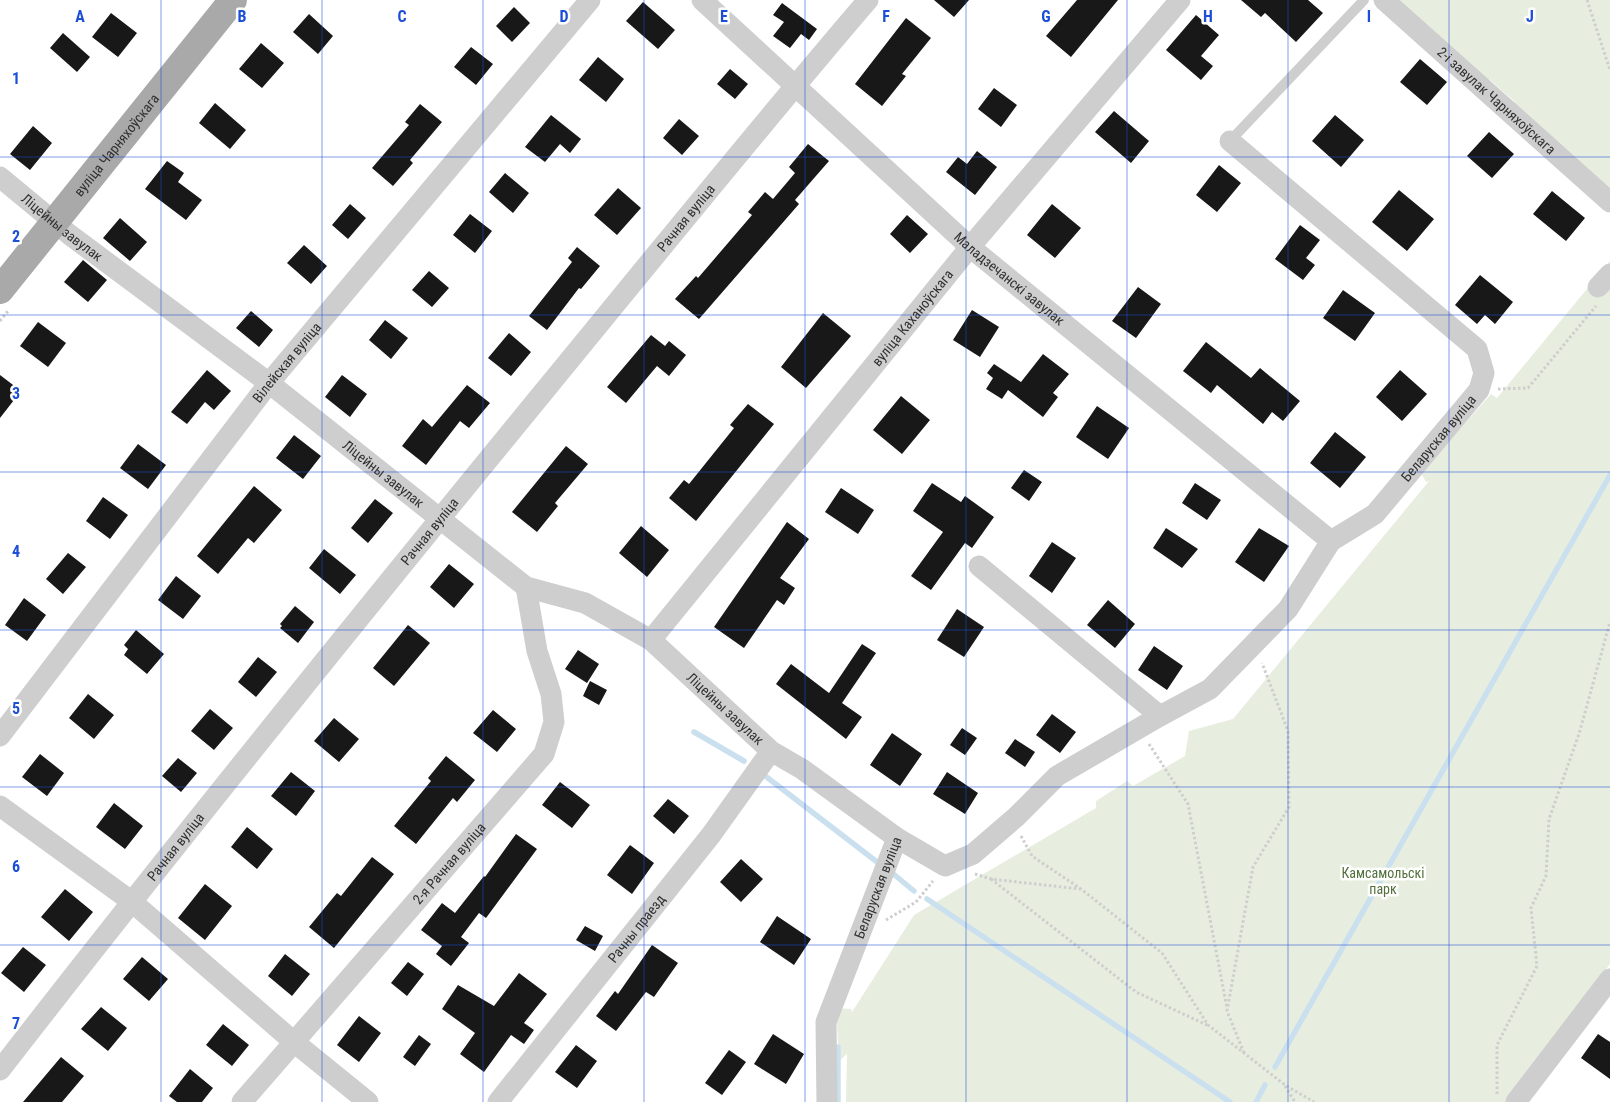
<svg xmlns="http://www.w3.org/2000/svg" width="1610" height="1102" viewBox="0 0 1610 1102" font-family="'Roboto Condensed',sans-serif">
	<rect width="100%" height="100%" fill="#fff"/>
	<path fill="#e7eedf" d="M1394 0H1610V189L1512 106 1515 102 1489 79 1487 84Z
		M1610 261V964L1506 1102H846L847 1054 839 1061 836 1008 851 1009 852 1012 914 915 1096 808V801L1127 781 1133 786 1185 756 1189 731 1233 719 1429 481 1426 482 1421 473 1491 394 1497 398Z"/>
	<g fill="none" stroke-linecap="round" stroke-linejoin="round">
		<path stroke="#cbe0ee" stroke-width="5.5" d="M694 732 744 761
			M760 772 881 865
			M891 872 914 891
			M927 899 1230 1102
			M838 1047V1102
			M1275 1067 1610 475
			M1256 1102 1265 1085"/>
	</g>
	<path fill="#181818" d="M934 0H969L954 17Z
		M1077 0H1118L1071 57 1046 36Z
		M1241 0H1308L1323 13 1296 42 1265 13 1261 17Z
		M643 2 675 30 658 49 626 21Z
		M782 3 817 29 809 40 801 34 790 48 773 36 784 22 773 15Z
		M514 7 530 23 512 42 496 26Z
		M111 13 137 33 118 57 92 37Z
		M309 14 333 36 318 54 293 32Z
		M1196 15 1219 35 1201 56 1213 66 1201 80 1166 50Z
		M906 18 931 38 902 74 906 76 882 106 855 84Z
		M63 33 90 57 77 72 50 48Z
		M261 43 284 63 262 88 239 69Z
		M471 47 493 64 476 85 454 67Z
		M598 57 624 79 606 102 579 80Z
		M1420 59 1447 82 1427 105 1400 82Z
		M730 69 748 84 735 99 717 84Z
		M994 88 1017 105 1001 127 978 109Z
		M215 103 246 130 230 149 199 123Z
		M420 104 442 122 410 160 413 163 393 186 372 168 409 125 405 122Z
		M1114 111 1149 141 1131 163 1095 132Z
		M551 115 581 139 570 153 560 144 545 162 525 147Z
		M1335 115 1364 140 1341 167 1312 141Z
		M679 119 699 136 682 155 663 138Z
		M33 126 52 143 30 170 10 154Z
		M1489 132 1514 154 1492 178 1467 156Z
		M808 144 829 161 795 200 799 204 699 319 675 299 696 276 698 278 752 215 748 212 765 192 773 199 795 173 789 167Z
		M977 151 997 167 975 195 946 172 958 157 967 164Z
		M167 161 184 173 178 182 202 200 186 220 145 189Z
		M1219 165 1241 183 1217 212 1196 195Z
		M505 173 529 193 513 213 489 192Z
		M618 188 641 208 617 235 594 215Z
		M1399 190 1434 219 1407 251 1372 222Z
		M1552 191 1585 218 1566 241 1533 214Z
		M350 204 366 218 348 239 332 225Z
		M1052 204 1081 228 1055 258 1027 235Z
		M470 214 492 231 475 253 453 235Z
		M907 215 928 234 910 253 890 234Z
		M120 218 147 242 130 261 103 238Z
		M1300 225 1320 240 1306 258 1315 265 1303 280 1275 259Z
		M304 245 327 266 311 284 287 263Z
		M577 247 600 266 581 289 579 288 547 330 529 316 572 262 568 258Z
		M83 260 107 280 88 302 64 282Z
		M429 271 449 288 432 307 412 290Z
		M1480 275 1513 302 1495 324 1485 315 1477 324 1455 305Z
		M1138 287 1161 304 1136 338 1112 321Z
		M1343 290 1375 313 1355 341 1323 318Z
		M972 310 999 327 980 357 953 340Z
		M251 311 273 330 259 347 236 328Z
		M823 313 851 336 806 388 781 367Z
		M385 320 408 338 391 359 369 340Z
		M38 322 66 343 48 367 20 346Z
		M509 333 531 352 511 376 488 358Z
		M651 335 665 346 669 341 686 355 669 376 657 366 626 403 607 387Z
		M1206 342 1251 378 1260 368 1300 401 1283 421 1272 412 1263 424 1217 385 1211 393 1183 371Z
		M1043 354 1069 374 1053 393 1058 397 1043 417 1008 390 1002 399 986 389 993 378 987 373 994 364 1021 382Z
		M207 370 231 391 214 410 205 402 187 424 171 412Z
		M1400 370 1427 394 1402 421 1376 397Z
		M0 375 21 391 0 418Z
		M342 375 367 394 350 417 325 397Z
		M467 385 490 403 469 428 460 421 426 465 402 446 423 419 432 427Z
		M901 396 930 420 902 454 873 430Z
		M748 404 774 424 696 521 669 498 684 480 689 484 734 428 730 425Z
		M1097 406 1129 428 1108 459 1076 437Z
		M1335 432 1366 457 1340 488 1310 463Z
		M294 435 321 456 303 479 276 458Z
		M138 444 166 465 148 489 120 468Z
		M566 446 588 464 555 503 558 506 537 532 512 512Z
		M1024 470 1042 482 1029 501 1011 488Z
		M932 483 961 502 965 496 994 517 972 548 965 543 931 590 911 576 943 532 913 511Z
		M1195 483 1221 500 1207 520 1182 503Z
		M254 486 282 510 254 543 248 538 218 574 197 556Z
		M841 488 874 510 858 534 825 512Z
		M103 497 128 515 110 539 86 521Z
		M375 499 393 513 368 543 351 528Z
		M787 522 809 539 780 578 795 588 784 605 777 600 744 648 714 627Z
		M641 526 669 550 647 577 619 553Z
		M1166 528 1198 549 1182 568 1153 548Z
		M1259 528 1289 546 1264 582 1235 562Z
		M1052 542 1076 558 1052 593 1029 576Z
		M324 549 356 575 340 594 309 568Z
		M68 553 86 567 63 594 46 579Z
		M449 564 474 584 454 608 430 587Z
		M176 576 201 596 183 619 158 600Z
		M24 598 46 615 27 641 5 625Z
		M1108 600 1135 624 1115 648 1087 625Z
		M295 606 314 622 298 643 280 628 282 626 280 624Z
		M957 609 984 627 964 657 937 640Z
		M408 625 430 643 394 686 373 668Z
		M136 630 164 654 147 674 124 655 128 649 124 645Z
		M862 644 876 653 842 703 862 717 846 739 776 684 791 664 829 693Z
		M1154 646 1183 666 1167 690 1138 670Z
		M578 650 599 664 587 683 565 669Z
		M258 657 277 672 256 697 238 682Z
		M590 681 607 690 599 705 583 696Z
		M88 694 114 715 94 739 69 718Z
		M210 709 233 728 214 750 191 731Z
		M493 710 516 729 497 752 473 733Z
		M1052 714 1076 732 1060 753 1036 735Z
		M334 718 359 739 339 762 314 741Z
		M962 728 977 738 965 755 950 745Z
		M892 733 922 754 900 786 870 765Z
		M1015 739 1035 752 1025 767 1005 753Z
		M40 754 64 773 47 796 22 777Z
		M446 756 475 780 457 802 453 798 416 844 394 826 431 781 428 778Z
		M178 758 197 773 181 792 162 776Z
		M291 772 315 791 296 816 271 796Z
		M947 772 978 793 965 814 933 794Z
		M560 782 590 805 572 828 542 805Z
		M668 799 689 816 674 834 653 816Z
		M114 803 143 826 125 849 96 827Z
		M247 827 273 849 257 869 231 847Z
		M516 834 537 849 486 918 479 913 461 937 469 943 451 966 436 954 442 946 421 930 442 903 455 913 484 876 485 877Z
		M630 845 654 863 632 894 607 875Z
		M372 857 394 874 334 948 309 927 337 893 341 896Z
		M741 859 763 879 741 902 720 882Z
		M205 884 232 906 205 940 178 918Z
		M65 889 93 912 69 941 41 917Z
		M777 916 811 939 794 965 760 942Z
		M585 926 603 936 595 951 576 940Z
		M652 945 678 963 654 997 646 992 616 1031 596 1016 615 991 618 994Z
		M23 947 46 965 24 992 1 973Z
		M285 954 310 974 292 996 268 976Z
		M142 957 168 979 149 1001 123 979Z
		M408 962 424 974 407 996 391 983Z
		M519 973 547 994 524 1023 534 1030 524 1044 511 1035 484 1072 460 1054 475 1033 442 1009 458 985 494 1006Z
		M101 1007 127 1028 108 1051 81 1029Z
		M359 1016 381 1033 359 1062 337 1045Z
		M223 1024 249 1045 232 1066 206 1045Z
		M773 1034 804 1054 786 1084 754 1064Z
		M1598 1034 1610 1042V1079L1581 1058Z
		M419 1035 431 1044 415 1066 403 1057Z
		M576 1045 597 1061 577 1088 555 1072Z
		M729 1050 746 1062 722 1095 705 1083Z
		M61 1057 84 1076 62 1102H23Z
		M190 1069 213 1088 202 1102H177L169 1096Z"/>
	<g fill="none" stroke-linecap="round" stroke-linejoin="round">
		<path stroke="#cecece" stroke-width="3" stroke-dasharray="2.5 2.5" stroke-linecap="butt" d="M1587 0 1610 70
			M0 321 8 311
			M1498 389 1528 388 1596 306
			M1149 744 1188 804 1227 1008
			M1021 836 1032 856 1081 889 1162 953 1208 1025 1285 1085 1314 1102
			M975 874 991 879 1080 889
			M991 879 1136 992 1207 1025
			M886 920 916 902 933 881
			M1244 1053 1227 1011 1253 867 1289 807 1288 731 1262 663
			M1285 1086 1295 1102
			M1497 1094V1045L1537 966 1531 908 1546 876 1549 819 1579 734 1610 622"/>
		<path stroke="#cecece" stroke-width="10" d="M1230 141 1364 0"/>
		<g stroke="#cecece" stroke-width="21">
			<path id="s1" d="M702 0 970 247 1331 541"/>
			<path id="s2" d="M1384 0 1610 202"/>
			<path id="s3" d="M0 177 70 235 269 383 526 587 585 603 651 640 771 751 802 769 897 838 945 866 973 854 1016 817 1057 776 1160 716 1210 689 1288 609 1331 541 1375 514 1479 390 1484 373 1477 349 1230 141"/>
			<path d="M1598 287 1610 274"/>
			<path d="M979 566 1160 716"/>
			<path id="s4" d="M651 640 970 247 1180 0"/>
			<path id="s5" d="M0 736 269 383 590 0"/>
			<path d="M0 806 131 901 294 1042 368 1102"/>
			<path id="s6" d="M0 1070C180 838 364 611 550 384 655 256 760 126 868 0"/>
			<path id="s7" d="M242 1102 544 754 554 722 551 694 537 651 526 587"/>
			<path id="s8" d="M498 1102 711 835 771 751"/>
			<path id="s9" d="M827 1102 826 1022 897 838"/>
			<path d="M1516 1102 1610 979"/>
		</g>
		<path stroke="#a9a9a9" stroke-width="28" id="s10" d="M0 290 233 0"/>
	</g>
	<path fill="none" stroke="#1d4ed8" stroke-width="1" stroke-opacity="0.55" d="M161 0V1102M322 0V1102M483 0V1102M644 0V1102M805 0V1102M966 0V1102M1127 0V1102M1288 0V1102M1449 0V1102M0 157H1610M0 315H1610M0 472H1610M0 630H1610M0 787H1610M0 945H1610"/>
	<g text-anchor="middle" stroke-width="5" stroke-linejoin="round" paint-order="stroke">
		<g font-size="14" fill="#313131" stroke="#fff">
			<text dy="5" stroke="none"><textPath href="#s2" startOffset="151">2-і завулак Чарняхоўскага</textPath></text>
			<text dy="5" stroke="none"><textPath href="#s10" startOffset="186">вуліца Чарняхоўскага</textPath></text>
			<text dy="5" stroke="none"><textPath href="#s6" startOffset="1094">Рачная вуліца</textPath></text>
			<text dy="5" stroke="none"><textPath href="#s3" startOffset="80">Ліцейны завулак</textPath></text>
			<text dy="5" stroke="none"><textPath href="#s1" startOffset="415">Маладзечанскі завулак</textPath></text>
			<text dy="5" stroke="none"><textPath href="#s4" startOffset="415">вуліца Каханоўскага</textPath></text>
			<text dy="5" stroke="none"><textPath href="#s5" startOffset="471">Вілейская вуліца</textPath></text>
			<text dy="5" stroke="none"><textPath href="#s3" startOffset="1840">Беларуская вуліца</textPath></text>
			<text dy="5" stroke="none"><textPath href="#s3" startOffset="485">Ліцейны завулак</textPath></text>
			<text dy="5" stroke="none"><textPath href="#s6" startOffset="689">Рачная вуліца</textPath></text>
			<text dy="5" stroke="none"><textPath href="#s3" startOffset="905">Ліцейны завулак</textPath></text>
			<text dy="5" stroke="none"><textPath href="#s6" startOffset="284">Рачная вуліца</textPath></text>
			<text dy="5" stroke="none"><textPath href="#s7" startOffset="316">2-я Рачная вуліца</textPath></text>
			<text dy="5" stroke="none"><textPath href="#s9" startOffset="224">Беларуская вуліца</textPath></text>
			<text dy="5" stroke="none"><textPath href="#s8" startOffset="222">Рачны праезд</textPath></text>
		</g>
		<g font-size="14" fill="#53703c" stroke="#fff">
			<text x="1383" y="878">Камсамольскі<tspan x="1383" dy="16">парк</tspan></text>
		</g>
	</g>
	<g font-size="16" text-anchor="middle" font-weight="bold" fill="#1d4ed8" stroke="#fff" stroke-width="5" stroke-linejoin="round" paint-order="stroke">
		<text x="80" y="22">A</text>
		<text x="242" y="22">B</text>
		<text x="402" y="22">C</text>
		<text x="564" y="22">D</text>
		<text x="724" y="22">E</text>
		<text x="886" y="22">F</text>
		<text x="1046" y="22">G</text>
		<text x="1208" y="22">H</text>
		<text x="1369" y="22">I</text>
		<text x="1530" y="22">J</text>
		<text x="16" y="84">1</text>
		<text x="16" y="242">2</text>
		<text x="16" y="399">3</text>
		<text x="16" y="557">4</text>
		<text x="16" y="714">5</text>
		<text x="16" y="872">6</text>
		<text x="16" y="1029">7</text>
	</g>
</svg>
